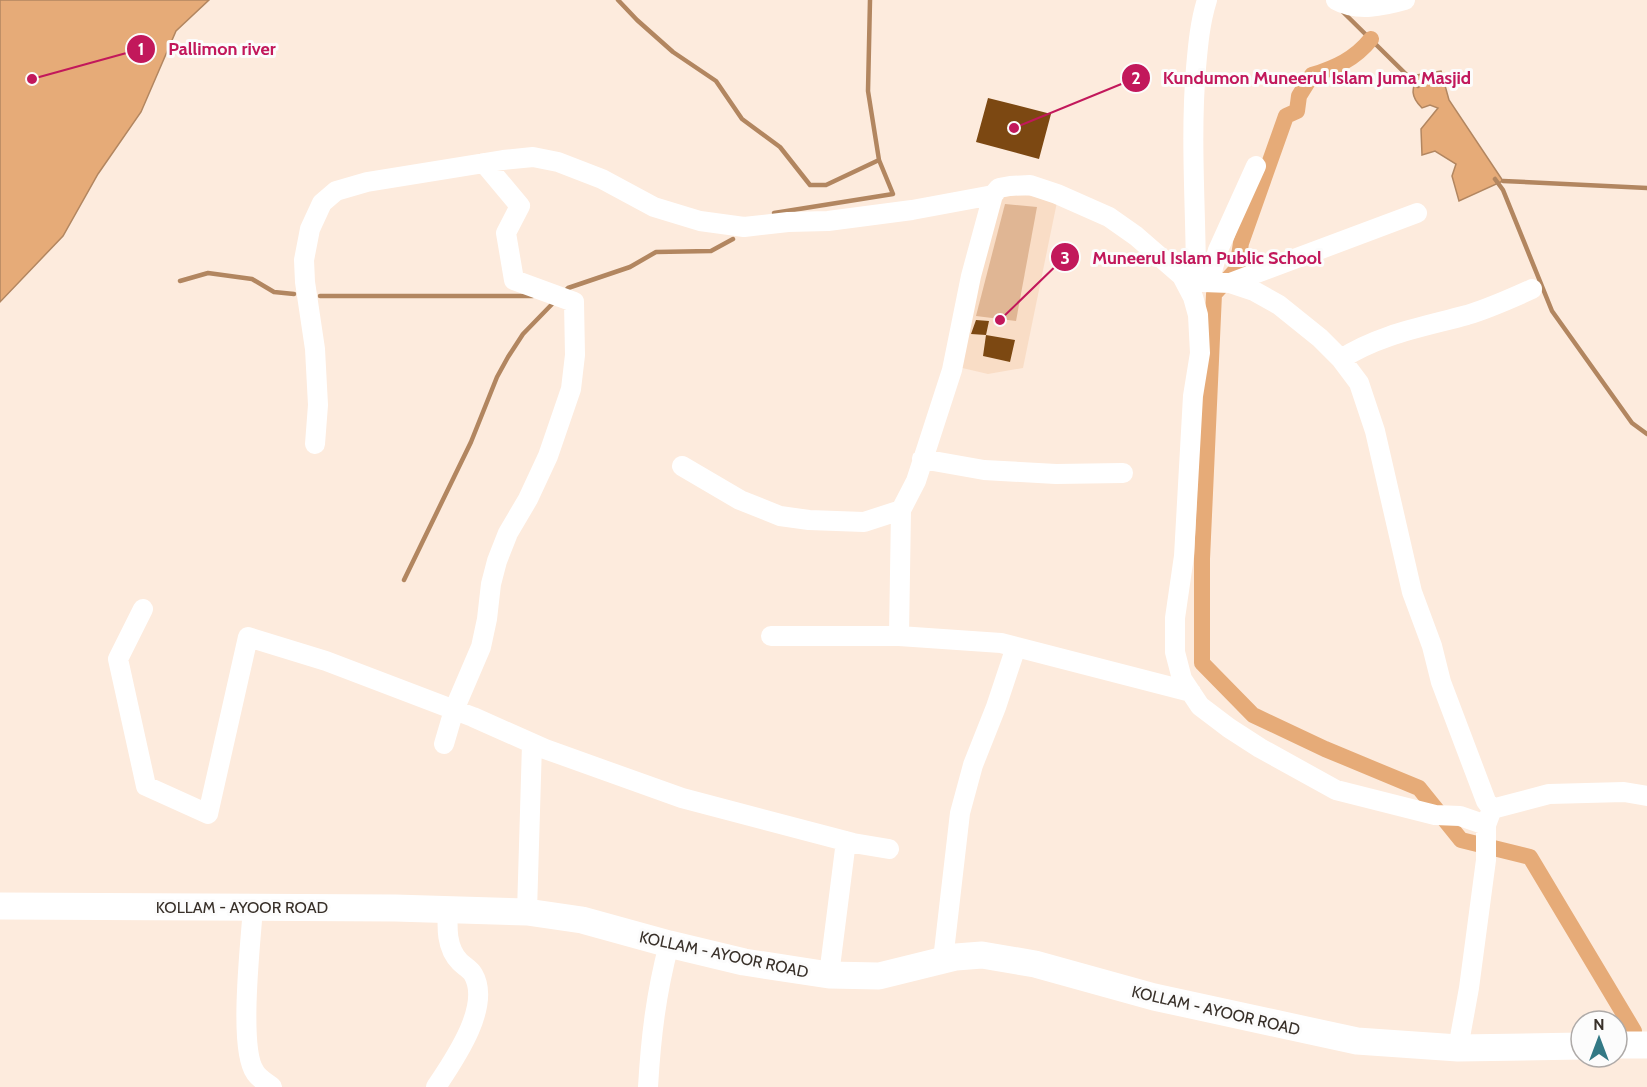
<svg xmlns="http://www.w3.org/2000/svg" width="1647" height="1087" viewBox="0 0 1647 1087" font-family="Cabin,sans-serif">
	<rect width="100%" height="100%" fill="#fdebdd"/>
	<path fill="#f9ddc6" d="M1016 195 1043 197 1057 202 1023 368 988 374 958 367 978 274 1001 197Z"/>
	<path fill="#e0b694" d="M1005 204 1037 207 1016 321 976 316Z"/>
	<path fill="#e6ab78" stroke="#b28660" stroke-width="1.5" d="M0 0H209L176 31 141 112 98 174 63 236 0 302Z
		M1441 71 1449 100 1503 181 1459 201 1452 176 1456 164 1435 151 1422 155 1421 129 1438 108 1430 105 1422 108C1410 96 1412 90 1417 75Z"/>
	<g fill="none" stroke-linecap="round" stroke-linejoin="round">
		<path stroke="#b28660" stroke-width="4.5" d="M618 0 637 20 673 52 716 81 742 119 780 147 810 185H826L879 160
			M1343 12 1418 86
			M1495 179 1503 190 1552 311 1632 423 1647 434
			M1503 181 1647 188
			M774 213 893 194 879 160 868 91 870 0
			M180 281 208 273 252 279 274 292 294 294
			M564 292 568 288 630 267 656 252 711 251 733 239
			M320 296H533
			M404 580 471 442 497 377 508 357 523 334 556 300"/>
		<path stroke="#e6ab78" stroke-width="16" d="M1371 39C1355 59 1335 68 1312 75L1299 96 1297 111 1286 116 1241 243 1237 269 1214 294 1202 559V663L1253 715 1325 749 1419 788 1461 840 1530 857 1634 1031"/>
	</g>
	<path fill="#7c4812" d="M988 98 1051 114 1039 159 976 142Z
		M976 320 989 321 986 335 1015 340 1010 362 983 356 986 335 971 334Z"/>
	<g fill="none" stroke-linecap="round" stroke-linejoin="round">
		<path stroke="#fff" stroke-width="20" d="M1336 0C1357 12 1384 6 1405 0
			M1182 276 1203 282 1230 283 1254 291 1279 305 1320 338 1341 359 1359 383 1375 431 1412 592 1432 646 1441 682 1486 801 1492 809
			M1196 280C1196 210 1190 139 1196 68 1198 45 1200 22 1207 0
			M1209 282 1218 250 1256 166
			M1230 283 1417 213
			M1341 359C1380 334 1423 327 1467 315 1490 308 1510 299 1532 289
			M315 444 318 405 315 349 305 282 304 260 310 229 322 203 336 191 367 182 503 160 533 157 558 162 602 179 654 207 700 221 744 227 788 222 828 221 912 210 993 195
			M922 459 984 470 1056 474 1123 473
			M682 466 740 500 780 516 809 520 864 522 901 510 916 481 952 370 971 276 993 195 999 188 1010 186 1030 185 1057 194 1109 217 1136 236 1182 276 1193 297 1198 315 1200 353 1193 396 1184 556 1175 618V652L1182 679 1200 706 1229 728 1260 748 1336 790 1435 815 1460 816 1486 825
			M143 609 118 659 146 786 208 814 248 637 326 661 473 717 545 749 682 798 853 843 889 849
			M771 636H899L1001 643 1191 692
			M899 636 901 510
			M444 744 454 710 481 647 487 619 491 584 497 561 508 533 528 499 548 456 571 389 575 355 574 302 514 280 506 233 520 206 484 163
			M253 907C251 940 238 1048 255 1072 258 1078 267 1083 272 1087
			M527 912 532 744
			M943 960 960 813 973 765 996 707 1016 647
			M829 975 846 841
			M1458 1048 1469 988 1486 860V825L1492 809 1549 794 1624 792 1647 796
			M436 1087C454 1060 492 1006 473 974 470 969 464 966 460 962 446 948 447 927 448 910
			M648 1087C651 1036 656 994 669 944"/>
		<path stroke="#fff" stroke-width="27" d="M0 906 395 908 527 912 582 920 669 944 744 962 829 975 879 976 956 957 982 955 1035 964 1154 997 1357 1041 1458 1048 1581 1046
			M1617 1045H1647"/>
	</g>
	<g text-anchor="middle" stroke-width="6" stroke-linejoin="round" paint-order="stroke">
		<g font-size="16" fill="#383029" stroke="#fcfcfc">
			<text x="242" y="913">KOLLAM - AYOOR ROAD</text>
			<text transform="translate(724 954) rotate(12)" y="6">KOLLAM - AYOOR ROAD</text>
			<text transform="translate(1216 1010) rotate(13)" y="6">KOLLAM - AYOOR ROAD</text>
		</g>
	</g>
	<path fill="none" stroke="#c2185b" stroke-width="2" d="M32 79L141 49M1014 128L1136 78M1000 320L1065 257"/>
	<g fill="#c2185b" stroke="#fcfcfc" stroke-width="2">
		<circle cx="32" cy="79" r="6"/>
		<circle cx="1014" cy="128" r="6"/>
		<circle cx="1000" cy="320" r="6"/>
		<circle cx="141" cy="49" r="15"/>
		<circle cx="1136" cy="78" r="15"/>
		<circle cx="1065" cy="257" r="15"/>
	</g>
	<g font-size="18" text-anchor="middle" font-weight="bold" fill="#fff">
		<text x="141" y="55">1</text>
		<text x="1136" y="84">2</text>
		<text x="1065" y="264">3</text>
	</g>
	<g font-size="18" text-anchor="middle" font-weight="bold" fill="#c2185b" stroke="#fcfcfc" stroke-width="6" stroke-linejoin="round" paint-order="stroke">
		<text x="222" y="55">Pallimon river</text>
		<text x="1317" y="84">Kundumon Muneerul Islam Juma Masjid</text>
		<text x="1207" y="264">Muneerul Islam Public School</text>
	</g>
	<g transform="translate(1599 1039)"><circle r="28" fill="#fcfcfc" stroke="#aeaaa8" stroke-width="1.5"/>
	<path d="M0-4.5L10 22L0 15L-10 22Z" fill="#337985"/>
	<text y="-9" font-size="16" font-weight="bold" text-anchor="middle" fill="#383029">N</text>
	</g>
</svg>
